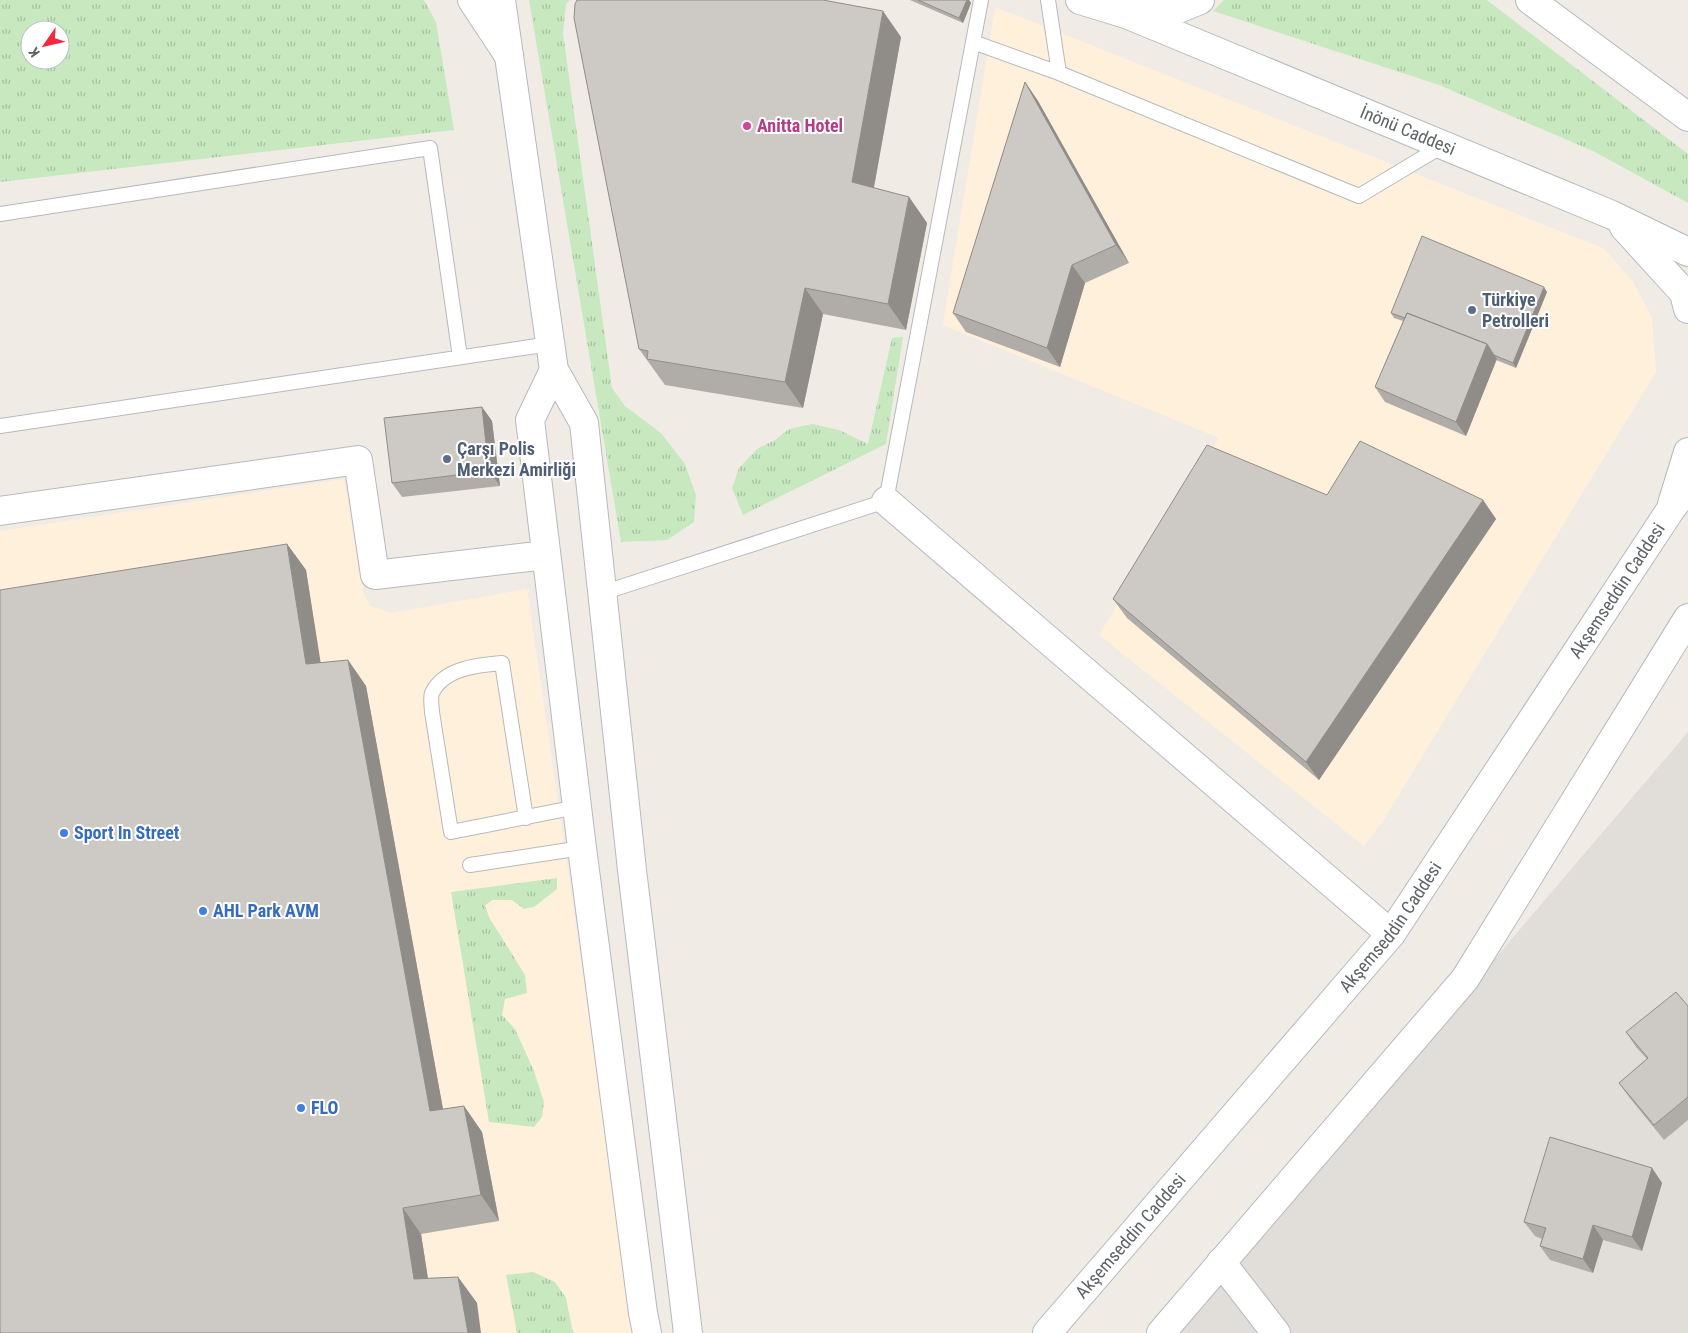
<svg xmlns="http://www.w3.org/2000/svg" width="1688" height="1333" viewBox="0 0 1688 1333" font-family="'Roboto Condensed',sans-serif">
	<defs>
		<pattern id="grass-tufts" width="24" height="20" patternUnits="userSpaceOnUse" patternTransform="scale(1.25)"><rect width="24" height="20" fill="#c8e9c0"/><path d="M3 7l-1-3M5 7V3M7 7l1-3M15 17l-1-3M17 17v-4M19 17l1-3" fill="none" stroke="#a6c0a0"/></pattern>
	</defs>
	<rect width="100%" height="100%" fill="#f0ece5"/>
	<path fill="#fff0dc" d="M995 7 1603 248 1632 280 1652 317 1656 372 1383 821 1364 846 1099 635 1219 438 943 325Z
		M344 479 363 592 370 606 391 613 527 589 635 1333H0V531Z"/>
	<path fill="#e1deda" d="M1688 732V1333H1176Z"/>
	<path fill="url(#grass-tufts)" fill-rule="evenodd" d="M0 0H424L436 22 454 130 0 182ZM30 30H60V60H30Z
		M529 0H570L566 4 563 33 612 388 625 406 661 433 685 464 696 495 694 522 667 540 621 542Z
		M1224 0H1487L1688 154V203L1593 151 1439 85 1213 11Z
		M903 337 886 444 743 515 732 488 739 468 757 449 775 440 789 429 812 424 839 430 868 444 892 338Z
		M557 878V889L534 907 524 909 512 900H493L485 905 489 917 525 975 527 993 505 999 502 1015 515 1029 534 1071 544 1102 542 1117 534 1127 489 1122 451 892Z
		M533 1272 555 1282 566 1298 573 1333H517L506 1275Z"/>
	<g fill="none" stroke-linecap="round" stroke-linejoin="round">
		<defs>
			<path id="lane" d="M1048 0 1059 73 1359 196 1444 145
				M973 42 1059 73
				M0 214 430 148 460 357
				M0 426 550 344
				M602 593 886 501 981 0
				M526 818 502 663C478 665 444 668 432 693 430 698 432 707 432 712L451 832 577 807
				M470 865 582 848"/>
			<path id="street" d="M501 0 554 370 584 423 632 870 688 1333
				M554 370 530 420 582 848 643 1313 647 1333
				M886 501 1391 934
				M0 511 358 460 375 575 546 555"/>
			<g id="secondary">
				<path d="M472 0 509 56"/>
				<path d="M1080 0 1126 14 1171 12 1200 0"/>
				<path d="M1530 0 1688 117"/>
				<path id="s1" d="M1126 14 1612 215 1688 252"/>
				<path d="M1624 227 1684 293 1688 309"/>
				<path d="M1672 504 1688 452"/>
				<path d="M1221 1262 1276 1333"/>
				<path id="s2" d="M1047 1333 1391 934 1671 509 1688 487"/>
				<path d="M1161 1333 1465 979 1688 618"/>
			</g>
		</defs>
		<use href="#lane" stroke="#b6b9bd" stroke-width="16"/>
		<use href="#street" stroke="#b6b9bd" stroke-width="30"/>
		<use href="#secondary" stroke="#b4babe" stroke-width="30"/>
		<use href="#lane" stroke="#fff" stroke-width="14"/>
		<use href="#street" stroke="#fff" stroke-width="28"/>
		<use href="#secondary" stroke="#fff" stroke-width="28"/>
	</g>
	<path fill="#b0ada9" d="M910 0H969L971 3 963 23Z
		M901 37 874 188 909 197 927 223 906 330 823 314 803 408 665 385 639 349Z
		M1025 82 1038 101 1129 263 1085 283 1060 367 966 332 953 313Z
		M1547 292 1516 368 1496 360 1466 436 1385 402 1375 387 1403 321 1394 318 1391 313Z
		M482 407 492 421 500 486 402 497 392 483Z
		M1327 495 1483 500 1496 519 1319 780 1127 618 1113 599Z
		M287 544 306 570 320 663 348 660 366 686 443 1109 464 1106 482 1132 499 1221 421 1234 428 1278 458 1277 477 1303 0 1333Z
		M1688 1006V1120L1664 1140 1629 1097 1619 1083 1647 1059 1636 1047 1626 1032Z
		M1652 1168 1662 1183 1642 1251 1603 1240 1593 1273 1550 1260 1540 1246 1542 1239 1535 1236 1524 1222Z"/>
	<path fill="#908d89" d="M967 0H969L971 3 963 23 959 18Z
		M883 11 901 37 870 208 852 182Z
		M1025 82 1038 101 1129 263 1116 245Z
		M909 197 927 223 906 330 888 304Z
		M1072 265 1085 283 1060 367 1047 348Z
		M1544 287 1547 292 1516 368 1513 363Z
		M805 288 823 314 803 408 785 382Z
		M1487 344 1497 359 1466 436 1456 422Z
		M482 407 492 421 500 486 489 471Z
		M1483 500 1496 519 1319 780 1306 762Z
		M287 544 306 570 325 690 306 664Z
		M348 660 366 686 448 1137 430 1111Z
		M464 1106 482 1132 499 1221 481 1195Z
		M1652 1168 1662 1183 1642 1251 1632 1237Z
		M403 1208 421 1234 432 1305 414 1279Z
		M1593 1225 1603 1240 1593 1273 1583 1259Z
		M458 1277 477 1303 481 1333H468Z"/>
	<path fill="#cdc9c4" stroke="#908d89" d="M577 0H823L883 11 852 182 909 197 888 304 805 288 785 382 647 359 648 351 639 349 574 18 575 4Z
		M918 0H967L959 18Z
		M1025 82 1116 245 1072 265 1047 348 953 313Z
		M1422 236 1544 287 1513 363 1494 355 1487 344 1407 313 1405 318 1391 313Z
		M1407 313 1487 344 1456 422 1375 387Z
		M482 407 489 471 392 483 384 418Z
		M1360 441 1483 500 1306 762 1113 599 1207 445 1327 495Z
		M287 544 306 664 348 660 430 1111 464 1106 481 1195 403 1208 414 1279 458 1277 468 1333H0V590Z
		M1676 992 1688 1006V1097L1654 1125 1619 1083 1648 1058 1626 1032Z
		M1550 1137 1652 1168 1632 1237 1593 1225 1583 1259 1540 1246 1546 1228 1524 1222Z"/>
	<circle fill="#d1479c" stroke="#fff" stroke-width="2" cx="747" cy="126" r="5"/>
	<g fill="#5c6f8a" stroke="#fff" stroke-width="2">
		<circle cx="1472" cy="310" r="5"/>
		<circle cx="447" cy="459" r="5"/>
	</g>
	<g fill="#3f7fe0" stroke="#fff" stroke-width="2">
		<circle cx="64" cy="833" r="5"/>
		<circle cx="203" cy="911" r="5"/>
		<circle cx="301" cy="1108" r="5"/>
	</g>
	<g text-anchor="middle" stroke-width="4" stroke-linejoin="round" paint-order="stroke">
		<g font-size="18" font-weight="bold" fill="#b23c85" stroke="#fff" text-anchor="start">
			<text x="757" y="132">Anitta Hotel</text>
		</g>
		<g font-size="18" fill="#5d6367" stroke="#fff">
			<text dy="6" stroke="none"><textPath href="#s1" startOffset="305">İnönü Caddesi</textPath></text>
			<text dy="6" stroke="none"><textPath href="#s2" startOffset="938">Akşemseddin Caddesi</textPath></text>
			<text dy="6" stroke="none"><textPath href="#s2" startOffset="532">Akşemseddin Caddesi</textPath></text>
			<text dy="6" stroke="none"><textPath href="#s2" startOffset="128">Akşemseddin Caddesi</textPath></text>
		</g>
		<g font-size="18" font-weight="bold" fill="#4e5e75" stroke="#fff" text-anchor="start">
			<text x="1482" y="306">Türkiye<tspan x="1482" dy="21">Petrolleri</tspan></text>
			<text x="457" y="455">Çarşı Polis<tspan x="457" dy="21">Merkezi Amirliği</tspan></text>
		</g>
		<g font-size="18" font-weight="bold" fill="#366cbe" stroke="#fff" text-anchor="start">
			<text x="74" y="839">Sport In Street</text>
			<text x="213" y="917">AHL Park AVM</text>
			<text x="311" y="1114">FLO</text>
		</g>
	</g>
	<g transform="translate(45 45) rotate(236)"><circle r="24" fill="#ffffff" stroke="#bec1c2"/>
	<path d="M0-4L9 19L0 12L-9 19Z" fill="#f4273e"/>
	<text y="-8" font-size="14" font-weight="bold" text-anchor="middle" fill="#5d6367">K</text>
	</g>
</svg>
